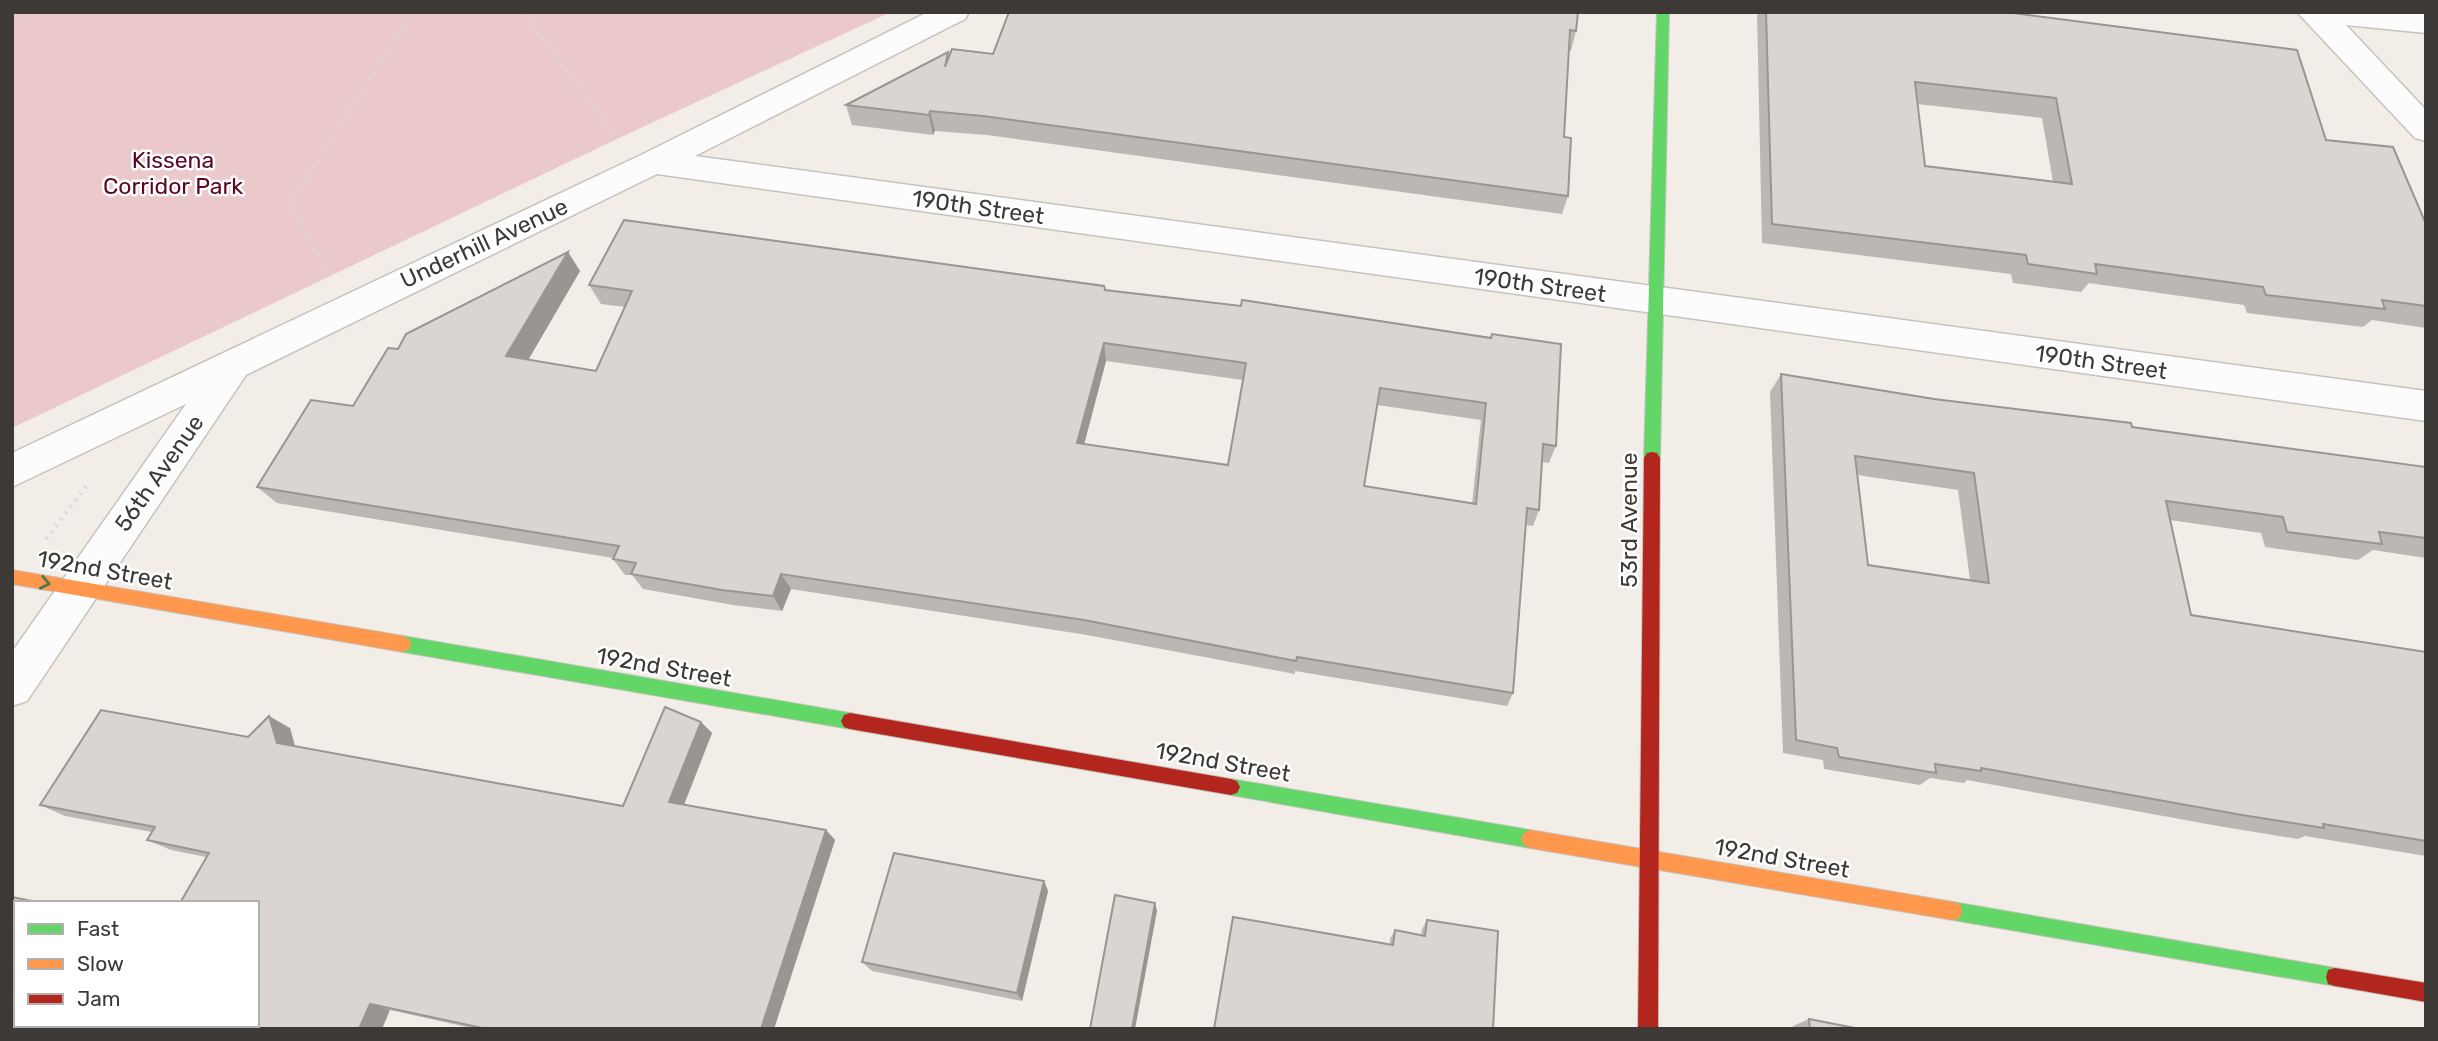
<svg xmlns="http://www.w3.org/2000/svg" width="2438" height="1041" viewBox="0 0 2438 1041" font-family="Rubik,sans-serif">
	<rect width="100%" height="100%" fill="#f3ede8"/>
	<path fill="#ebc8ca" d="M12 12H891L617 139 12 428Z"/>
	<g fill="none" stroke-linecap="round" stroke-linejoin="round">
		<defs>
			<path id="street" d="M928 12H969L965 19 695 156 2426 391V421L657 174 246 375 27 701 12 706V652L186 404 12 487V453L643 154Z
				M2297 12 2426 13V33L2346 25 2426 110V141L2415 138Z"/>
			<path id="fast" d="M1657 12H1669L1660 458 1657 463H1647L1644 458Z
				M403 636 850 713 856 715 859 721 856 727 850 729 403 652 397 649 395 644 397 639Z
				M1231 779 1530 830 1536 833 1539 839 1536 845 1530 848 1231 795 1225 793 1222 787 1225 781Z
				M1953 902 2335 968 2342 970 2344 977 2342 984 2335 986 1953 920 1946 918 1944 911 1946 904Z"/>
			<path id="slow" d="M12 570 403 636 409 639 411 644 409 649 403 652 12 584Z
				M1530 830 1953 902 1960 904 1962 911 1960 918 1953 920 1530 848 1524 845 1521 839 1524 833Z"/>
			<path id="jam" d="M1652 452 1657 453 1660 458 1658 1029H1638L1644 458 1647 453Z
				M850 713 1231 779 1237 781 1240 787 1237 793 1231 795 850 729 844 727 841 721 844 715Z
				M2335 968 2426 983V1002L2335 986 2328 984 2326 977 2328 970Z"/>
		</defs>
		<use href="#street" stroke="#c6c2be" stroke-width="3"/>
		<use href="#fast" stroke="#c6c2be" stroke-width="2"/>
		<use href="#slow" stroke="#c6c2be" stroke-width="2"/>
		<use href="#jam" stroke="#c6c2be" stroke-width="2"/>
		<path stroke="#dad9d8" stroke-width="3.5" stroke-dasharray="2 4.5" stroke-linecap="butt" d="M523 12 616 137
			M328 273 289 205 413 12"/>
		<path stroke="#dad9d8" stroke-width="4.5" stroke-dasharray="2 6" stroke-linecap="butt" d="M46 539 88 484"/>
		<use href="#street" fill="#fdfcfc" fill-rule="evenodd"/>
		<use href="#fast" fill="#63d668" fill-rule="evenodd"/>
		<use href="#slow" fill="#ff974d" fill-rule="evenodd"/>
		<use href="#jam" fill="#b3261e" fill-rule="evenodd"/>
	</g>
	<path fill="#bcb7b5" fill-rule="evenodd" d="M1009 12 1576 31 1571 51 1569 50 1564 137 1568 196 1562 214 987 135 935 131 933 135 852 125 846 105 949 58 993 54Z
		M1757 12H2006L2326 140 2426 224V328L2372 320 2363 327 2247 313 2244 305 2089 283 2081 292 2013 283 2011 274 1762 243ZM1917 104 2042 118 2053 182 1925 166Z
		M568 252 580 271 528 360 596 371 625 307 601 304 589 285 1105 290 1491 337 1492 334 1556 446 1549 463 1542 462 1539 510 1533 526 1526 525 1513 693 1507 706 1295 671V674L1087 635 791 589 782 611 733 605 643 589 632 575H625L613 559V558L277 503 257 487 353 406 398 349ZM1106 361 1243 380 1228 465 1084 444ZM1377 405 1481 420 1472 504 1364 486Z
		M1781 374 1934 399 2426 467V558L2373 550 2358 560 2265 547 2261 533 2170 520 2191 615 2426 652V856L2305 836 2298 839 2218 826 1967 780 1964 783 1930 778 1920 785 1824 769 1823 760 1783 753 1770 392ZM1857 475 1958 490 1970 580 1868 565Z
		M701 722 712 733 684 805 826 830 835 840 774 1029H476L390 1010 257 1025 206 857 171 850 147 840 152 832 65 816 40 805 290 728 295 746 623 806Z
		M1044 881 1048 891 1022 1001 872 971 862 962Z
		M1427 920 1493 1029 1390 945V939L1395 930 1421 935 1422 929Z
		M1809 1019 1860 1029H1793V1026Z"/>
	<path fill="#999593" d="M930 111 935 131 933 135 929 115Z
		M568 252 580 271 520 374 506 356Z
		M1104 343 1106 361 1080 460 1077 443Z
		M781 574 791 589 782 611 773 596Z
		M269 716 290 728 297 754 277 743Z
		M701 722 712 733 681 812 669 802Z
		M826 830 835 840 774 1029H761Z
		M1044 881 1048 891 1022 1001 1017 993Z
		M1155 903 1157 911 1135 1029H1132Z
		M16 967V985L12 984V973Z
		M370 1004 390 1010 382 1029H359Z"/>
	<path fill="#dbd5d2" stroke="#999593" stroke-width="2" fill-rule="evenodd" d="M1009 12H1578L1576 31 1570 30 1564 137 1571 138 1568 196 983 116 930 111 929 115 846 105 948 52 945 67 952 49 993 54Z
		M1766 12H2006L2297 50 2326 140 2393 147 2426 224V306L2382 300 2385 309 2266 295 2263 287 2095 264 2097 274 2028 264 2026 255 1772 224ZM1915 82 2056 98 2072 184 1925 166Z
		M624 220 1104 286 1105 290 1241 306 1242 300 1491 338 1492 334 1561 344 1556 446 1543 444 1539 510 1527 508 1513 693 1297 657 1296 661 1084 620 781 574 773 596 722 590 631 574 636 563 613 559 619 546 257 487 311 400 353 406 388 348 398 349 406 334 568 252 506 356 596 371 632 291 589 285ZM1104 343 1246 363 1228 465 1077 443ZM1380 388 1486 403 1476 504 1364 486Z
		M1781 374 1934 399 2131 423 2132 427 2426 467V538L2379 532 2382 544 2287 532 2283 517 2166 501 2191 615 2426 652V841L2323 824 2324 828 2242 815 1981 768V771L1935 764 1936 773 1839 757 1837 748 1796 740ZM1855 456 1974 473 1989 583 1868 565Z
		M665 707 701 722 669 802 826 830 761 1029H487L370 1004 359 1029H12V1011L16 1005V1025H257V903H180L209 853 147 840 155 827 40 805 101 710 248 737 269 716 277 743 623 806Z
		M894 853 1044 881 1017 993 862 962Z
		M1115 895 1155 903 1132 1029H1090Z
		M12 897 42 903H16V967L12 973Z
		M1233 917 1393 945 1395 930 1425 936 1427 920 1498 931 1493 1029H1214Z
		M1809 1019 1860 1029H1810Z"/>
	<defs><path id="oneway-chevron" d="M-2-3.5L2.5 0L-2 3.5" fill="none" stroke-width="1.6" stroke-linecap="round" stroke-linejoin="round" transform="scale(1.75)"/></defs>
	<use stroke="#4c784a" href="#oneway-chevron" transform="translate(45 583) rotate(11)"/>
	<g text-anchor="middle" stroke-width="5" stroke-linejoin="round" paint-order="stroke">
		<g font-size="23" fill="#5b0623" stroke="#fff">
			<text x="173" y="168">Kissena<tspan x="173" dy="26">Corridor Park</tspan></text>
		</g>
		<g font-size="23" fill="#3d3936" stroke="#fff">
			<text transform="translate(978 207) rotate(8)" y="8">190th Street</text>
			<text transform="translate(484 243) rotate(-25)" y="8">Underhill Avenue</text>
			<text transform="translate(1540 285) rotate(8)" y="8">190th Street</text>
			<text transform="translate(2101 362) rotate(8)" y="8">190th Street</text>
			<text transform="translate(159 473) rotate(-55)" y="8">56th Avenue</text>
			<text transform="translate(1629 520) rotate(-90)" y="8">53rd Avenue</text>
			<text transform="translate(105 570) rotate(10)" y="8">192nd Street</text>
			<text transform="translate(664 667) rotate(10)" y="8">192nd Street</text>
			<text transform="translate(1223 762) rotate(10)" y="8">192nd Street</text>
			<text transform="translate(1782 858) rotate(10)" y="8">192nd Street</text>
		</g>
	</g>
	<rect width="2438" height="1041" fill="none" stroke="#3d3936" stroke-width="28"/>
	<rect x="14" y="901" width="245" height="126" fill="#ffffff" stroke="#b1b0af" stroke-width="2"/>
	<rect x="28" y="924" width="35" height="10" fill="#63d668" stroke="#b1b0af" stroke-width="2"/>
	<text x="77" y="936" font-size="21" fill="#3d3936">Fast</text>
	<rect x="28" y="959" width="35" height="10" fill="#ff974d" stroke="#b1b0af" stroke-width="2"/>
	<text x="77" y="971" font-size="21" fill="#3d3936">Slow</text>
	<rect x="28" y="994" width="35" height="10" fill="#b3261e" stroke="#b1b0af" stroke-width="2"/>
	<text x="77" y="1006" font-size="21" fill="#3d3936">Jam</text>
</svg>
